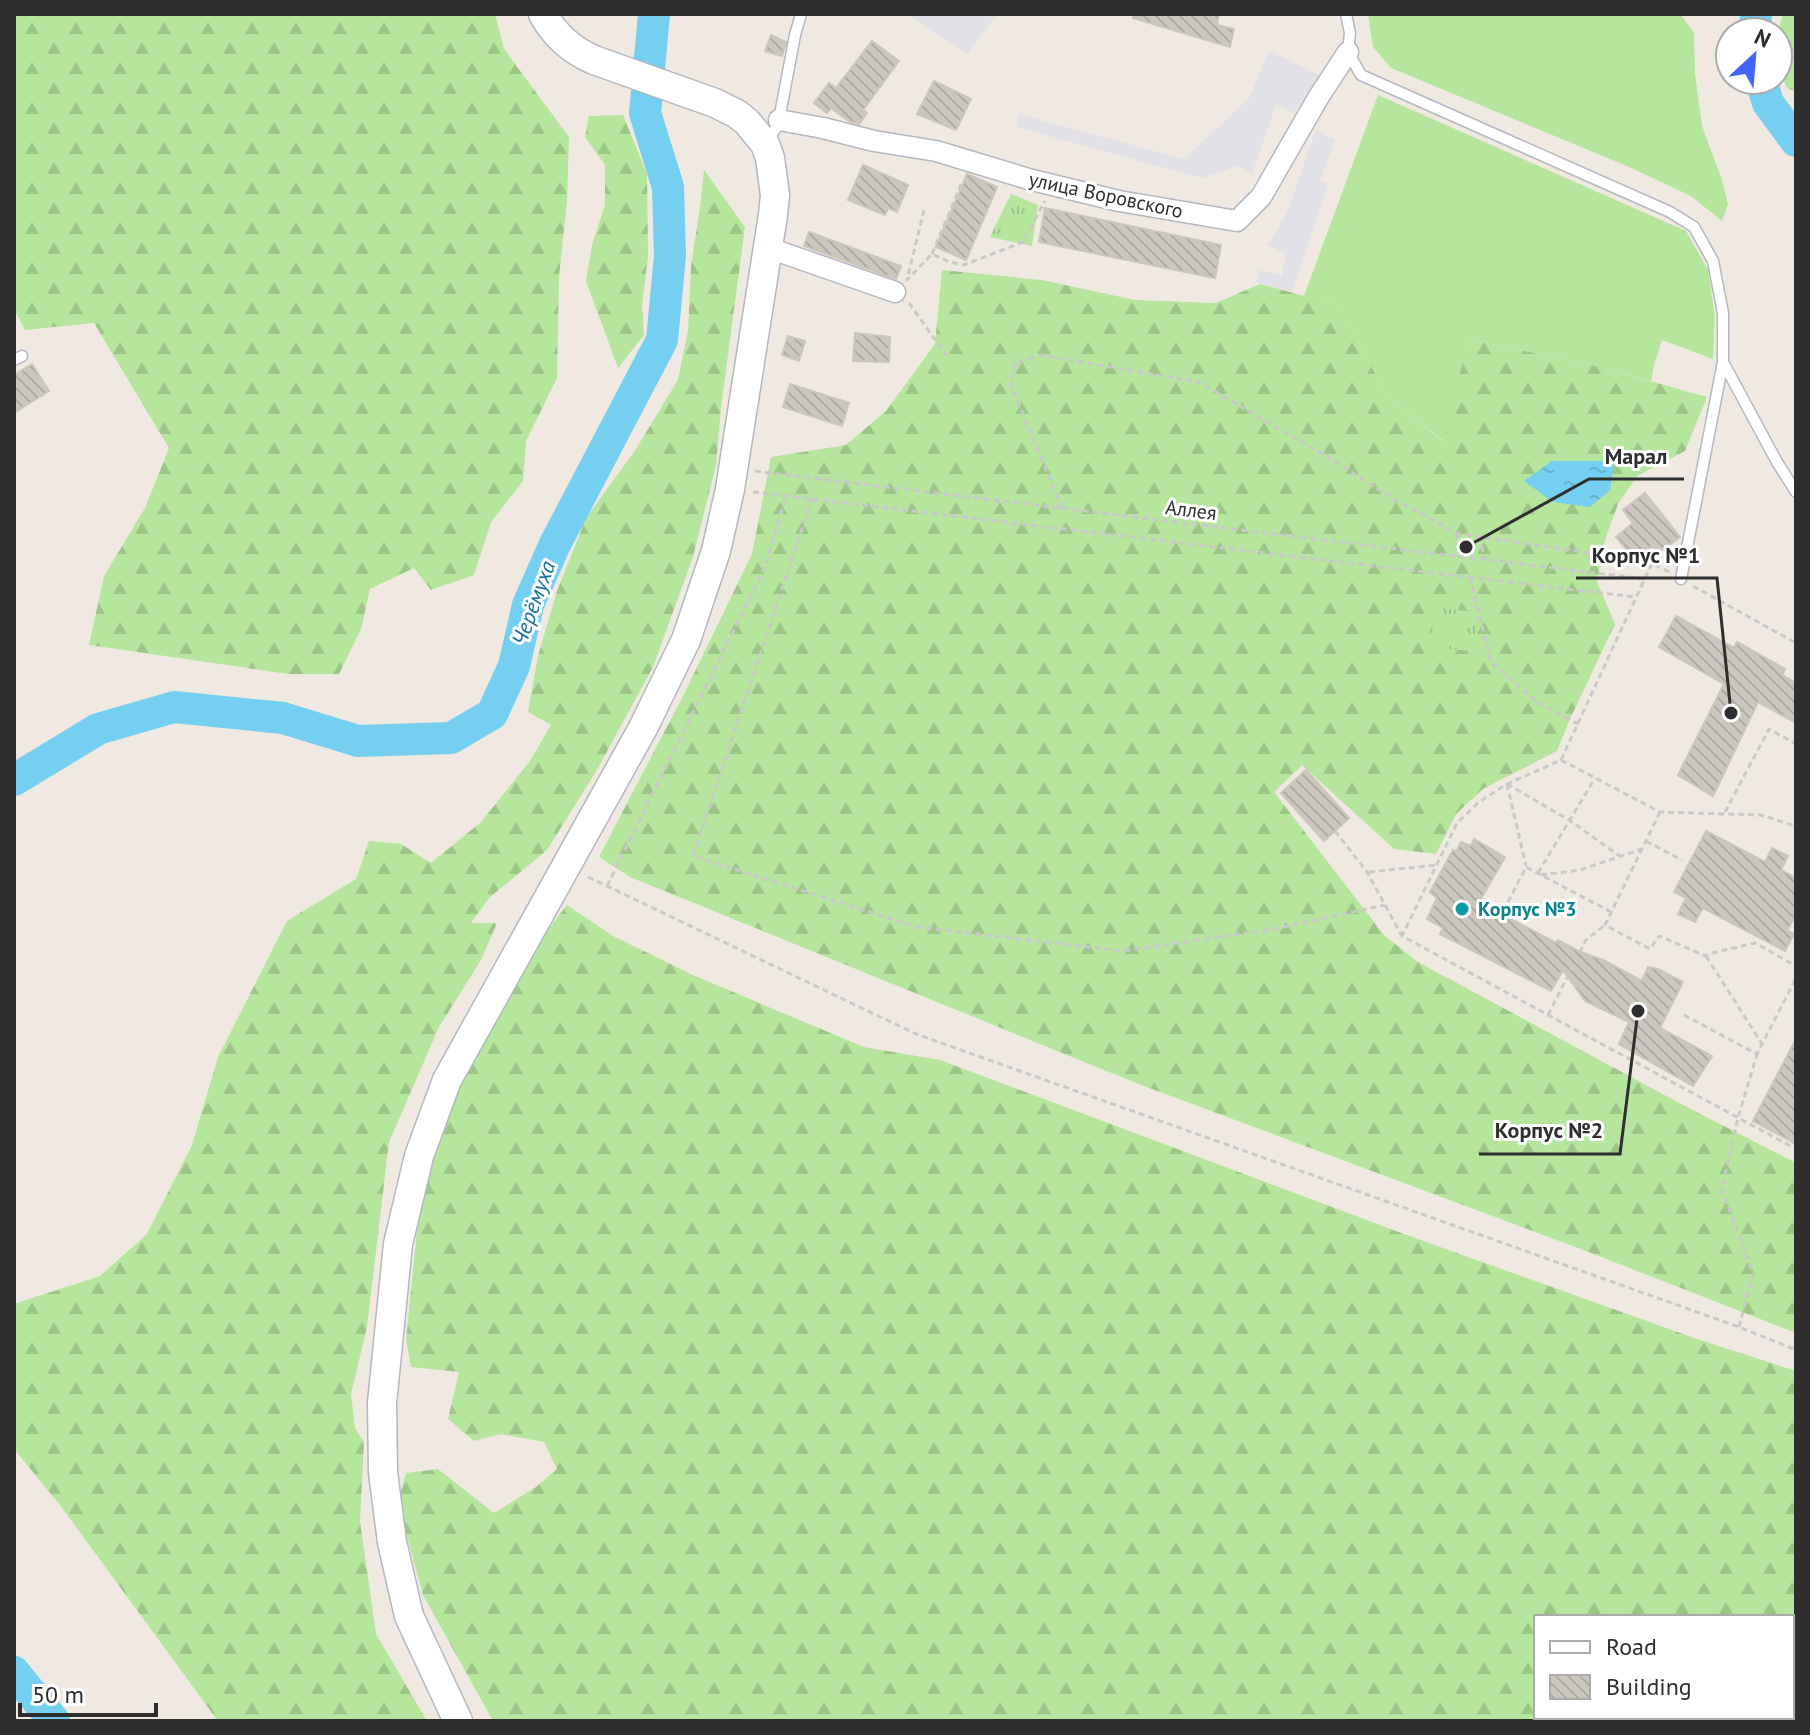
<svg xmlns="http://www.w3.org/2000/svg" width="1810" height="1735" viewBox="0 0 1810 1735" font-family="'PT Sans',sans-serif">
	<defs>
		<pattern id="forest-firs" width="22" height="20" patternUnits="userSpaceOnUse" patternTransform="scale(2)"><rect width="22" height="20" fill="#b6e59e"/><path d="M5 1l3.5 6h-7zM16 11l3.5 6h-7z" fill="#9dc588"/></pattern>
		<pattern id="park-tufts" width="24" height="20" patternUnits="userSpaceOnUse" patternTransform="scale(2)"><rect width="24" height="20" fill="#b6e59e"/><path d="M3 7l-1-3M5 7V3M7 7l1-3M15 17l-1-3M17 17v-4M19 17l1-3" fill="none" stroke="#9dc588"/></pattern>
		<pattern id="water-ripples" width="26" height="14" patternUnits="userSpaceOnUse" patternTransform="scale(2)"><rect width="26" height="14" fill="#75cff0"/><path d="M2 4q2-2 4 0t4 0M15 11q2-2 4 0t4 0" fill="none" stroke="#66b2ce"/></pattern>
		<pattern id="building-back-hatch" width="6" height="6" patternUnits="userSpaceOnUse" patternTransform="scale(2)"><rect width="6" height="6" fill="#cbc7bf"/><path d="M-1 5l2 2M0 0l6 6M5-1l2 2" fill="none" stroke="#afaba4"/></pattern>
	</defs>
	<rect width="100%" height="100%" fill="#efe9e1"/>
	<path fill="#e3e1e8" d="M907 14H997L968 54Z
		M1269 50 1323 77 1293 113 1276 105 1252 174 1237 166 1202 178 1016 127 1018 114 1184 159 1250 97Z
		M1316 129 1335 140 1320 180 1328 185 1292 293 1256 282 1260 270 1282 276 1286 253 1267 245 1287 213Z"/>
	<path fill="#b6e59e" d="M1368 14H1680L1694 32 1695 74 1702 126 1721 177 1728 204 1722 221 1691 196 1627 166 1391 68 1373 47Z
		M1378 95 1686 231 1708 270 1715 317 1713 359 1662 340 1654 365 1651 381 1596 366 1468 339 1445 442 1386 396 1342 306 1304 296Z"/>
	<path fill="url(#forest-firs)" fill-rule="evenodd" d="M14 14H495L504 49 569 137 567 201 559 277 557 378 526 441 523 481 491 522 474 575 431 590 414 568 370 589 361 629 339 674H288L89 645 104 576 145 508 169 448 94 323 25 330 14 309Z
		M623 115 647 174 648 256 642 305 644 335 618 368 586 281 592 245 605 205V165L585 137 589 116Z
		M704 170 745 227 721 407 716 465 693 557 653 667 597 770 547 850 490 897 471 923H497L481 960 439 1027 389 1142 367 1327 351 1394 355 1428 364 1442 360 1521 376 1634 427 1721H218L60 1505 14 1449V1304L100 1276 147 1234 192 1145 218 1057 287 921 356 879 369 841 401 844 431 863 481 822 530 761 551 725 528 712 538 656 557 591 586 518 634 452 678 380 688 331 691 265 700 208Z
		M942 270 1042 280 1135 300 1216 303 1260 284 1342 306 1386 396 1444 442 1468 339 1596 366 1707 397 1685 451 1637 476 1618 504 1605 540 1597 582 1615 624 1570 719 1557 751 1483 789 1456 814 1436 854 1394 849 1302 765 1274 792 1384 935 1418 962 1685 1106 1796 1163V1333L1586 1251 1136 1083 630 877 599 857 685 692 752 554 771 457 846 445 886 411 935 344Z
		M567 905 613 936 695 976 864 1047 940 1060 1404 1234 1697 1339 1796 1371V1721H493L423 1595 398 1503 406 1473 438 1469 494 1513 536 1487 557 1469 544 1442 501 1434 474 1441 448 1419 459 1372 411 1367 406 1340 419 1210 451 1101 515 972ZM1536 1617H1792V1717H1536Z"/>
	<path fill="url(#park-tufts)" d="M1783 14H1796V91L1788 89 1778 70V32Z
		M1011 194 1038 205 1032 246 990 237Z
		M1426 606 1474 612 1481 652 1428 647Z"/>
	<path fill="url(#water-ripples)" d="M1552 461H1614L1610 490 1590 507 1553 502 1524 481Z"/>
	<g fill="none" stroke-linecap="round" stroke-linejoin="round">
		<path stroke="#75cff0" stroke-width="32" d="M1755 32 1756 14
			M1761 80 1768 103 1796 141
			M14 780 98 729 174 707 283 718 358 741 451 738 492 714 514 666 528 605 555 544 662 340 670 256 668 187 645 113 654 14
			M14 1672 54 1721"/>
	</g>
	<path fill="url(#building-back-hatch)" stroke="#cbc5ba" stroke-width="2" d="M1134 14H1219L1217 25 1234 29 1230 47 1133 18Z
		M771 35 786 42 782 56 765 51Z
		M872 41 899 61 863 110 867 113 859 124 849 121 831 108 827 113 814 103 829 83 836 88Z
		M934 81 971 99 956 130 917 114Z
		M863 165 908 185 897 212 888 208 885 215 848 200Z
		M967 174 997 187 966 260 936 247Z
		M1045 208 1221 245 1215 278 1039 242Z
		M809 232 901 266 896 279 804 246Z
		M855 333 890 337 889 362 853 361Z
		M788 336 805 341 799 361 782 355Z
		M32 364 49 391 14 413V375Z
		M790 384 849 403 842 426 783 407Z
		M1645 493 1680 537 1659 553 1653 546 1635 560 1616 537 1633 523 1623 510Z
		M1676 616 1734 648 1737 642 1785 669 1782 675 1796 683V723L1758 702 1713 796 1678 775 1724 684 1659 647Z
		M1306 770 1349 818 1324 841 1281 793Z
		M1706 831 1765 862 1772 848 1788 856 1781 870 1796 878V914L1787 931 1794 934 1785 951 1703 908 1695 922 1678 914 1686 898 1674 892Z
		M1474 839 1505 857 1479 902 1556 943 1558 940 1578 951 1603 960 1642 981 1648 967 1658 969 1683 982 1660 1028 1712 1056 1693 1086 1619 1044 1629 1022 1585 1001 1563 970 1551 991 1440 934 1443 928 1427 919 1437 898 1430 892 1453 850 1456 852 1461 842 1471 846Z
		M1796 1039V1144L1753 1121Z"/>
	<g fill="none" stroke-linecap="round" stroke-linejoin="round">
		<defs>
			<path id="lane" d="M1346 14 1350 33 1348 52 1361 75 1670 212 1694 227 1713 261 1723 313V362L1681 579
				M766 142 776 128 779 120 795 35 801 14
				M14 360 22 356
				M1723 362 1777 462 1796 492"/>
			<path id="street" d="M779 120 823 128 874 141 936 151 1032 180 1119 201 1237 221 1261 197 1318 98 1348 52
				M769 248 895 292"/>
			<path id="secondary" d="M458 1721 409 1616 392 1542 383 1472 382 1403 398 1244 419 1156 447 1080 643 728 686 640 716 551 730 489 773 215 775 195 770 158 765 144 747 122 737 114 715 103 594 60C571 50 555 36 543 14"/>
		</defs>
		<use href="#lane" stroke="#b4b7c1" stroke-width="13"/>
		<use href="#street" stroke="#b4b7c1" stroke-width="23"/>
		<use href="#secondary" stroke="#b4b7c1" stroke-width="31"/>
		<path stroke="#c9c9c9" stroke-width="3" stroke-dasharray="6 4" stroke-linecap="butt" d="M924 210 907 280 932 254 950 262 964 265 1023 242 1045 201
			M932 254 963 180
			M909 303 949 359
			M755 471 1645 579
			M753 492 1635 597
			M812 499 693 856 917 927 1123 951 1274 929 1385 905
			M1062 508 1010 383 1017 362 1041 355 1199 382 1326 456 1389 496 1456 533 1629 559 1651 566
			M1456 533 1460 557
			M1480 536 1484 559
			M1669 572 1652 563 1561 760 1507 784 1479 802 1457 823 1402 936 1796 1149
			M1470 577 1491 662 1537 702 1578 724
			M1693 586 1796 643
			M1561 760 1660 812 1761 815 1795 826
			M1507 784 1569 820 1621 857
			M1507 784 1526 866
			M1660 812 1605 925 1650 949 1659 936 1706 956 1712 953 1755 943 1796 966
			M1725 812 1769 729 1796 744
			M1335 831 1367 872 1402 936
			M1646 841 1682 860
			M1369 872 1437 865
			M1538 873 1595 778
			M1541 875 1580 870 1642 849
			M588 877 916 1034 1739 1327 1796 1350
			M607 886 765 567 786 496
			M1508 902 1526 867 1611 912
			M1706 956 1762 1044
			M1548 1015 1586 940 1605 925
			M1684 1015 1757 1054 1796 978
			M1739 1327 1753 1274 1722 1189 1738 1118 1757 1054"/>
		<use href="#lane" stroke="#fff" stroke-width="10"/>
		<use href="#street" stroke="#fff" stroke-width="20"/>
		<use href="#secondary" stroke="#fff" stroke-width="28"/>
	</g>
	<circle fill="#0f9aa8" stroke="#fff" stroke-width="3" cx="1462" cy="909" r="8"/>
	<g text-anchor="middle" stroke-width="6" stroke-linejoin="round" paint-order="stroke">
		<g font-size="20" fill="#2e2e2e" stroke="#fff">
			<text transform="translate(1106 195) rotate(12)" y="7">улица Воровского</text>
			<text transform="translate(1191 510) rotate(7)" y="7">Аллея</text>
		</g>
		<g font-size="20" font-weight="bold" fill="#0d838f" stroke="#fff" text-anchor="start">
			<text x="1478" y="916">Корпус №3</text>
		</g>
		<g font-size="22" font-style="italic" fill="#0d6fa3" stroke="#fff">
			<text transform="translate(533 603) rotate(-70)" y="8">Черёмуха</text>
		</g>
	</g>
	<path fill="none" stroke="#2e2e2e" stroke-width="3" d="M1466 547L1589 479H1684M1731 713L1717 578H1576M1638 1011L1620 1154H1479"/>
	<g fill="#2e2e2e" stroke="#fff" stroke-width="3">
		<circle cx="1466" cy="547" r="8"/>
		<circle cx="1731" cy="713" r="8"/>
		<circle cx="1638" cy="1011" r="8"/>
	</g>
	<g font-size="22" text-anchor="middle" font-weight="bold" fill="#2e2e2e" stroke="#fff" stroke-width="6" stroke-linejoin="round" paint-order="stroke">
		<text x="1636" y="464">Марал</text>
		<text x="1646" y="563">Корпус №1</text>
		<text x="1549" y="1138">Корпус №2</text>
	</g>
	<rect width="1810" height="1735" fill="none" stroke="#2e2e2e" stroke-width="32"/>
	<rect x="1534" y="1615" width="260" height="104" fill="#ffffff" stroke="#ababab" stroke-width="2"/>
	<rect x="1550" y="1641" width="40" height="12" fill="#ffffff" stroke="#ababab" stroke-width="2"/>
	<text x="1606" y="1655" font-size="24" fill="#2e2e2e">Road</text>
	<rect x="1550" y="1675" width="40" height="24" fill="url(#building-back-hatch)" stroke="#ababab" stroke-width="2"/>
	<text x="1606" y="1695" font-size="24" fill="#2e2e2e">Building</text>
	<g transform="translate(1754 56) rotate(26)"><circle r="38" fill="#ffffff" stroke="#ababab" stroke-width="2"/>
	<path d="M0-6L14 30L0 20L-14 30Z" fill="#4264fb"/>
	<text y="-12" font-size="22" font-weight="bold" text-anchor="middle" fill="#2e2e2e">N</text>
	</g>
	<path d="M20 1703v12h136v-12" fill="none" stroke="#2e2e2e" stroke-width="4"/>
	<text x="32" y="1703" font-size="24" fill="#2e2e2e" stroke="#ffffff" stroke-width="6" paint-order="stroke">50 m</text>
</svg>
